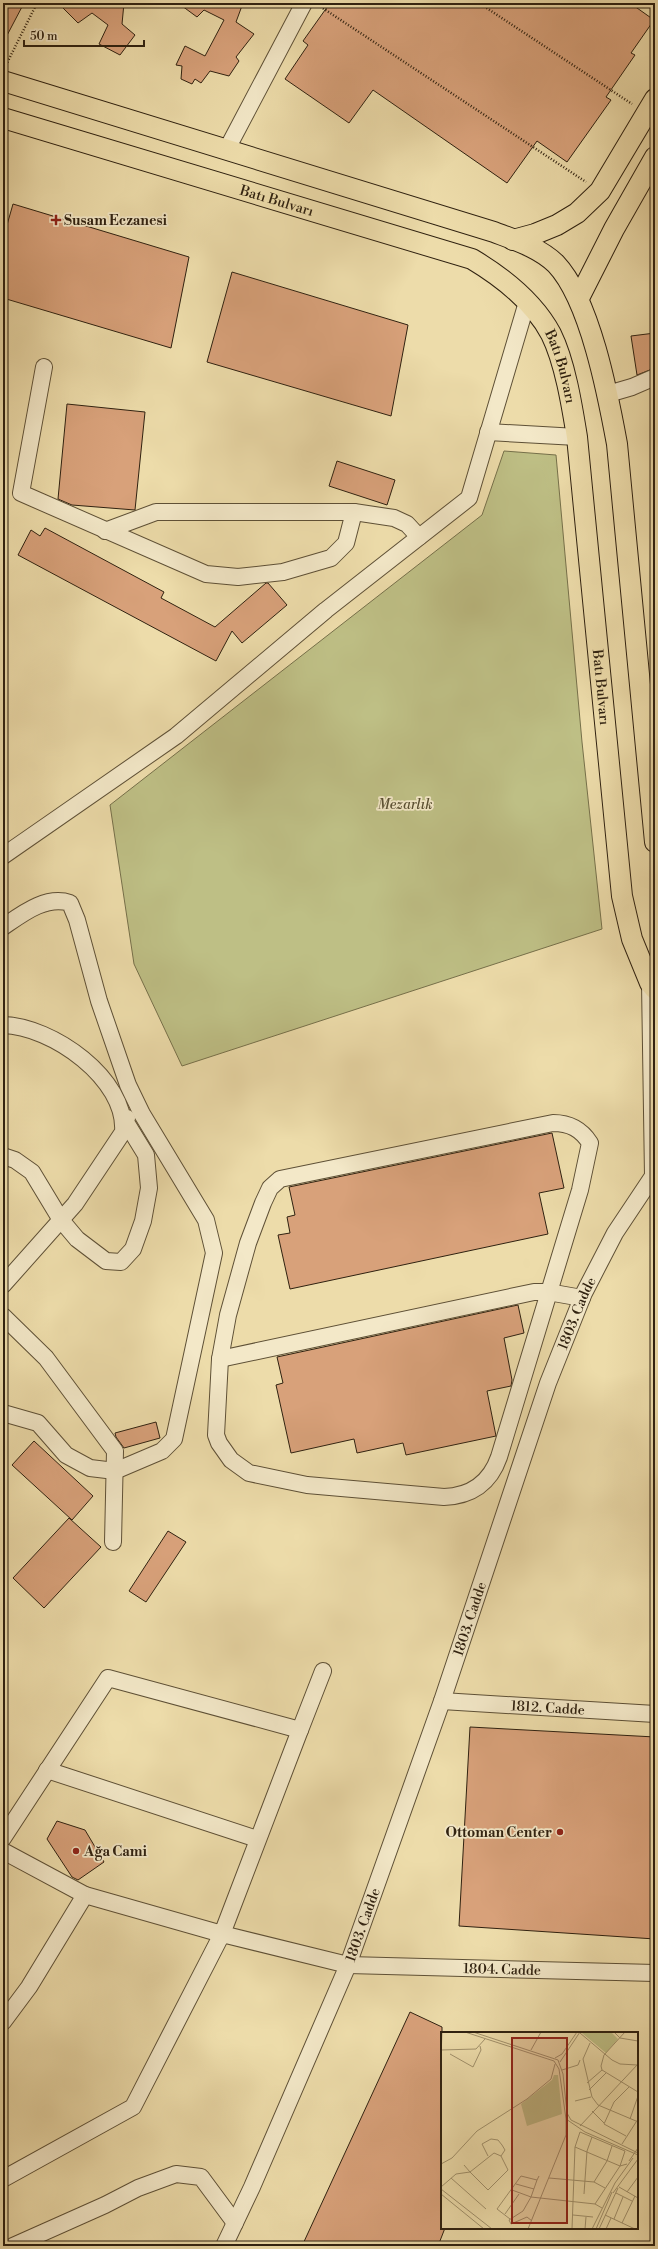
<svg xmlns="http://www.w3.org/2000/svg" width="658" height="2249" viewBox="0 0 658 2249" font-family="'Libre Bodoni',serif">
	<rect width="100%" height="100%" fill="#eddcaa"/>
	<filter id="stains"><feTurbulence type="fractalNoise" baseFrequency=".005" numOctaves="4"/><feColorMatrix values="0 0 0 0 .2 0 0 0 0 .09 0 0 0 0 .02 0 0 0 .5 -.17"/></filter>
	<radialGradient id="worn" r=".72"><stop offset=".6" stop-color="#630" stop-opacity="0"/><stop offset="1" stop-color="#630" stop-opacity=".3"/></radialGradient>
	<path fill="#bebf85" stroke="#76704a" d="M504 451 556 455 582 742 602 929 182 1066 134 964 110 805 482 515Z"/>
	<path fill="#d8a17a" stroke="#2f2110" d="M3 3H24L3 43Z
		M58 3H124L122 24 135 35 120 55 99 44 108 25 92 13 78 23Z
		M178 3H243L236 22 254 34 236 57 239 61 229 76 210 71 201 83 195 79 192 84 181 79 182 66 176 65 185 46 205 56 224 20 204 10 197 17Z
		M330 3H630L654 20 631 53 635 55 606 97 611 100 567 162 537 141 507 183 373 90 349 123 285 79 308 45 303 41Z
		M13 204 189 257 171 348 3 298V239Z
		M232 272 408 325 391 416 207 362Z
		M655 333V368L637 375 631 336Z
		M67 404 145 412 135 510 72 505 58 499Z
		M337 461 395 480 387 505 329 486Z
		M45 528 164 592 161 598 215 627 266 583H268L287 605 242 643 232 631 216 661 18 555 31 530 40 536Z
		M552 1133 564 1188 539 1193 548 1234 290 1289 278 1235 290 1233 287 1217 295 1215 289 1187Z
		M518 1305 524 1333 504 1338 512 1380 511 1386 487 1391 496 1436 406 1455 403 1443 357 1453 354 1439 291 1453 276 1385 283 1383 277 1357Z
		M156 1422 160 1438 124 1448 116 1437 115 1433Z
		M34 1441 93 1496 72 1520 12 1465Z
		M69 1518 101 1547 44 1608 13 1578Z
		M168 1531 186 1542 146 1602 129 1591Z
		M470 1727 655 1737V1939L459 1926Z
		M57 1821 85 1830 104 1862 78 1880 72 1877 47 1839Z
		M410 2012 442 2027V2228H445L438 2246H302Z"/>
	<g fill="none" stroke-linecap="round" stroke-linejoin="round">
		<defs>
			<g id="minor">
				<path d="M227 149 304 3"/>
				<path d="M44 367 21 493 206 574 238 577 283 572 331 558 346 543 354 512"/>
				<path d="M608 394 632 387 655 377"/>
				<path d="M488 432 577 437"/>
				<path d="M105 531 156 512H354L394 518 407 524 419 537"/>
				<path d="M3 856 176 736 326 610 469 498 527 302"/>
				<path d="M3 927C22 914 46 895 70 903L77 920 99 1001 128 1085 142 1114 206 1220 214 1253 174 1439 162 1451 115 1471 90 1468 66 1455 38 1423 3 1413"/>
				<path d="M3 1025C52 1026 127 1079 123 1132L75 1204 3 1285"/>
				<path d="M553 1123C570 1123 581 1129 590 1143L580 1190 499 1457C490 1483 471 1496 444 1497L307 1485 249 1473 231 1460 219 1443 216 1435 220 1359 228 1315 248 1243 263 1203 270 1188 280 1179Z"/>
				<path d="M3 1156 15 1160 32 1172 61 1220 77 1239 106 1261 121 1262 133 1249 143 1221 149 1188 146 1155 124 1119 127 1118"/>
				<path d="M3 1316 46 1358 115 1451 113 1542"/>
				<path d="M220 1359 534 1292H548L582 1298"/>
				<path id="s1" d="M442 1701 655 1714"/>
				<path d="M47 1770 257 1839"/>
				<path d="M3 1838 108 1678 300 1730 323 1671"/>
				<path d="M3 1851 85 1895 222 1934 300 1730"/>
				<path d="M3 2022 29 1987 85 1895"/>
				<path id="s2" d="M3 2179 133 2107 222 1934 348 1965 655 1973"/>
				<path d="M13 2246 105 2205 138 2188 176 2174 201 2177 235 2223"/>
				<path id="s3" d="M224 2246 252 2187 348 1965 442 1701 548 1383 584 1293 615 1233 653 1176 650 983"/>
			</g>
			<g id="major">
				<path d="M3 81 494 232C515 240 540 248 556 264 590 300 608 395 617 444L655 842"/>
				<path id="s4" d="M3 118 472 259C502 277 534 302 551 334 565 362 572 406 577 437L622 896 632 939 650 983 655 989"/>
				<path d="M513 240 535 234 557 225 577 213 600 191 655 99"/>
				<path d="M579 298 614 229 655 157"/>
			</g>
		</defs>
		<use href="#minor" stroke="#5e5036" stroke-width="18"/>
		<use href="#major" stroke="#2f2110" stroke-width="22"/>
		<path stroke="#2f2110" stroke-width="2.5" stroke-dasharray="1 2" stroke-linecap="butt" d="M479 3 632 104
			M318 5 586 182
			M6 65 37 3"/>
		<use href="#minor" stroke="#f3e8c8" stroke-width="16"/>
		<use href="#major" stroke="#eddcaa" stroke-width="20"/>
	</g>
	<g fill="#8f2418" stroke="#f3e8c8" stroke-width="1.5">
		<path d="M54 214h4v4h4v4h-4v4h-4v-4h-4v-4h4z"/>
		<circle cx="560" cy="1832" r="4"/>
		<circle cx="76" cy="1851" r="4"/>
	</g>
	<g text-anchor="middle" stroke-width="3.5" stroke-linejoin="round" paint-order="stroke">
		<g font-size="14" fill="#2f2110" stroke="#f3e8c8">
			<text dy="5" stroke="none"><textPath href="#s4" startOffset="286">Batı Bulvarı</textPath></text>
			<text dy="5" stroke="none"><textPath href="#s4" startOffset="634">Batı Bulvarı</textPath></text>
			<text dy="5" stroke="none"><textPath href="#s4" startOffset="958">Batı Bulvarı</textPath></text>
			<text dy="5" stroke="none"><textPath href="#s3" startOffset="998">1803. Cadde</textPath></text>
			<text dy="5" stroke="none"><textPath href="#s3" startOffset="674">1803. Cadde</textPath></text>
			<text dy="5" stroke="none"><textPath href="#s1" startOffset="106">1812. Cadde</textPath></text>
			<text dy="5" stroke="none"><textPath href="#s3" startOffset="350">1803. Cadde</textPath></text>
			<text dy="5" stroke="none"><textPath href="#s2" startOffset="627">1804. Cadde</textPath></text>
		</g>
		<g font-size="14" font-weight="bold" fill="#2f2110" stroke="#f3e8c8" text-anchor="start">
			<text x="64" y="225">Susam Eczanesi</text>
			<text x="552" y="1837" text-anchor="end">Ottoman Center</text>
			<text x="84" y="1856">Ağa Cami</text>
		</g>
		<g font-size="14" font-style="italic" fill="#5a5033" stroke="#f3e8c8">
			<text x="405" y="809">Mezarlık</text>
		</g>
	</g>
	<g transform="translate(441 2032)">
		<rect width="197" height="197" fill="#eddcaa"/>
		<path d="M170 0 177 7 165 21 141 1ZM113 43H117L121 82 86 94 80 72 111 48Z" fill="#bebf85"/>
		<path fill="none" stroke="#a1916c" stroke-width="1" d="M24 0 113 29 118 37 125 87 144 100 197 123M32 0 117 28 122 42 126 81 130 88 197 121M173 0 179 6 197 9M184 0 163 23 160 34 161 38 197 60M139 1 171 28 179 32 196 33M149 11 142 27 151 65 157 73 195 89M0 18 35 17 44 7M90 18 100 0M9 22 32 35 40 18 39 14M0 25 1 0M114 26 121 22 136 0M119 30 139 0M121 38 137 33 139 28M146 51 161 38M148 58 165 41M134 69 150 65M151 79 163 91M189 87 197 64M139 94 197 32M185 104 163 92 173 70 188 55M181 112 197 87M134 115 179 134 186 132M47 124 41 112 50 107 57 108 61 113 64 118 60 124M188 129 197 116M0 132 11 126 36 99 86 67 110 47 114 32M10 146 45 177M108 146 153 150 166 129 171 114M153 150 164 156M75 152 93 157M0 155 15 142 29 140 53 121 60 124 67 138 47 158 29 140 23 133M178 155 197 166M0 157 51 197M71 158 90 165 96 148M186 160 197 145M172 161 197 127M175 161 191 169M0 162 43 197M143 162 146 119 151 105M64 182 78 162M132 183 152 185M164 183 194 197M69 187 56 177 80 144 96 148 98 144M173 187 182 165M91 189 86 185 70 192 68 188 82 179 90 165 154 172 161 176M181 191 194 164M87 197 125 103V87M131 197 134 115 139 100 184 119 179 134 154 172M144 197 145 185M151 197 174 151 192 126M155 197 171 160M158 197 177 156M165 197 170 186"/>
		<path fill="#8f2418" fill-opacity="0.15" stroke="#8f2418" stroke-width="2" d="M71 6H126V191H71Z"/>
		<rect width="197" height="197" fill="none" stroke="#2f2110" stroke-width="2"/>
	</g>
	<rect width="658" height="2249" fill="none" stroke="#eddcaa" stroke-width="16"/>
	<rect x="4" y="4" width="650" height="2241" fill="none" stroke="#2f2110" stroke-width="2"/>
	<rect x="8" y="8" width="642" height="2233" fill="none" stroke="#2f2110"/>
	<path d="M24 40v6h120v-6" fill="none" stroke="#2f2110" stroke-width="2"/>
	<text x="30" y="40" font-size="12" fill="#2f2110" stroke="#f3e8c8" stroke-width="3" paint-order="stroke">50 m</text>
	<rect width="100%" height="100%" filter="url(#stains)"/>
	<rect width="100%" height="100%" fill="url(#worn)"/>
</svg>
